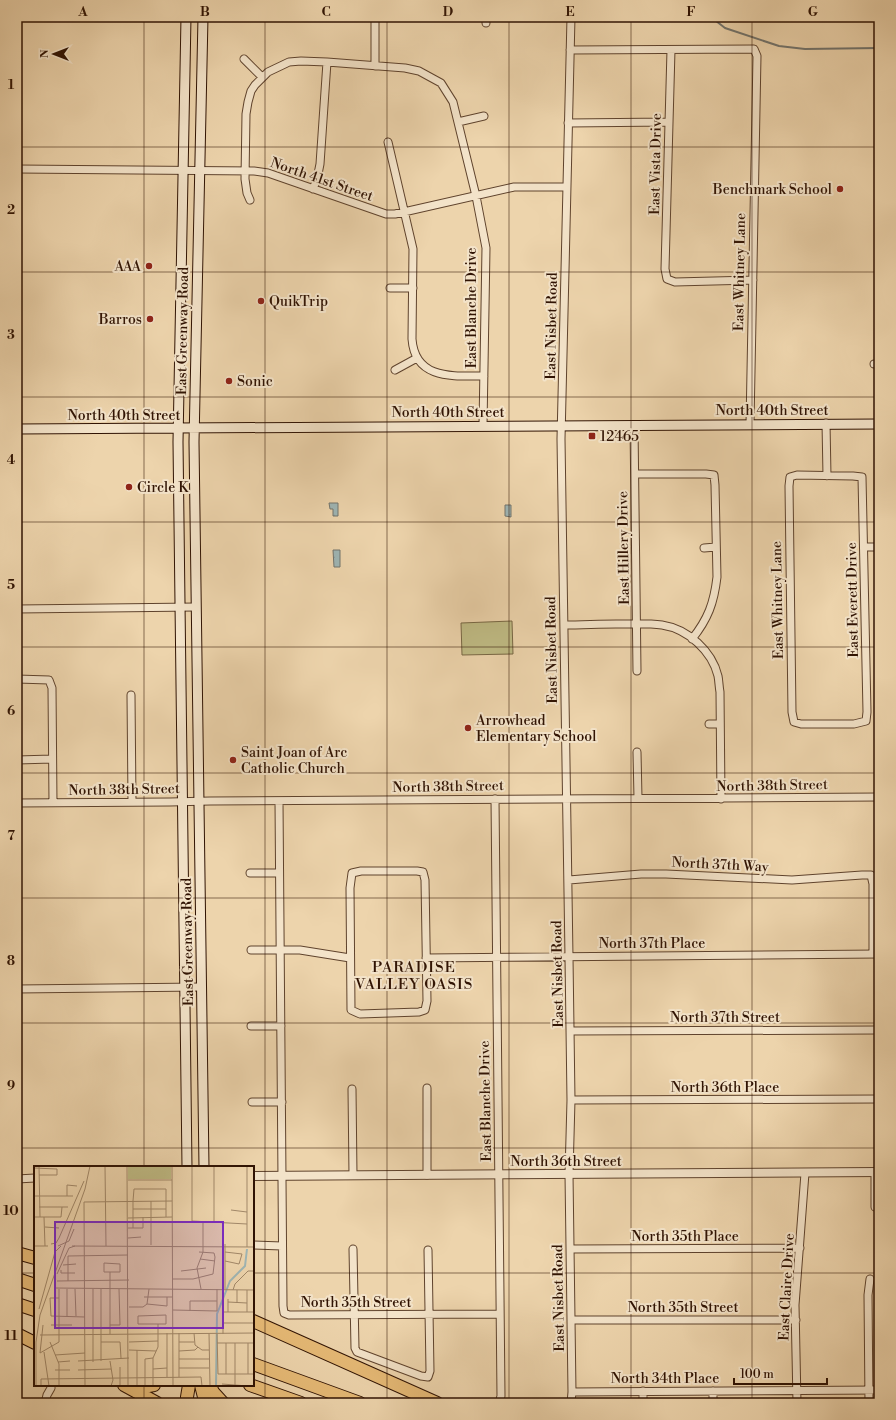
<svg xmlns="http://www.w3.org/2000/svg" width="896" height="1420" viewBox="0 0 896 1420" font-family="'Libre Bodoni',serif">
	<defs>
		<pattern id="water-ripples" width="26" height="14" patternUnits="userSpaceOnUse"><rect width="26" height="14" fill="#9eb5b4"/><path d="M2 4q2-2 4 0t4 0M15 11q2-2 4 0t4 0" fill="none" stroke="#889b99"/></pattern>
	</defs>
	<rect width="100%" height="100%" fill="#edd4ac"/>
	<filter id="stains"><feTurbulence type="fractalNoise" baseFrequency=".005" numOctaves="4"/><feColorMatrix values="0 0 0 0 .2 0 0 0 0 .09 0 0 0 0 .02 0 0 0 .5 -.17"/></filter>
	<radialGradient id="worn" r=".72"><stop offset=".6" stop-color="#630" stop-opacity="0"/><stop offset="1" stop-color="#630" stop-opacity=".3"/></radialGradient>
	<path fill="#bfbb84" stroke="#786744" d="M512 621 513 654 462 655 461 623Z"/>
	<path fill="url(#water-ripples)" stroke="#72746d" d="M329 503H338V516H333V509H330Z
		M505 505H511V517L505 516Z
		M333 550H340V567H334Z"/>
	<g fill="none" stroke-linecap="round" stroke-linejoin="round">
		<path stroke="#72746d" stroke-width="2" d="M711 17 725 28 779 46 805 49 879 48"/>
		<defs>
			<path id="minor" d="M486 17V23
				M571 17 561 439 569 957 571 1100 569 1174 572 1392 571 1403
				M570 50 754 49 757 56 750 424
				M671 50 665 269 667 279 675 282 753 280
				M244 59 262 77
				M375 66V17
				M458 122 484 116
				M568 123 669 122
				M388 142 413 249 412 339C415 380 453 376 484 376
				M17 169 254 171 268 173 386 214H395L514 187H566
				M313 189 317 179 320 164 327 62
				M250 200 247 193 245 179 246 114 248 102 251 91 255 85 268 72 289 62 301 61 327 62 405 68 419 71 441 83 453 102 476 196 486 248 483 426
				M390 288H413
				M874 364H879
				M395 370 417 358
				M826 423 827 476
				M634 425 637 671
				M635 474H706L714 475 715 485 717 577C714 603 708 619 692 639
				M797 475 853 476 862 477 867 712 866 721 854 724H801L794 722 792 712 789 486 790 477Z
				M864 547H879
				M704 548 716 547
				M17 609 196 607
				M564 625C582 625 599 624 616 624 631 624 647 623 662 625 688 629 712 651 718 676 719 681 719 687 720 692L721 799
				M17 679 49 680 52 688 53 803
				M131 695 132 802
				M709 724H720
				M637 752 638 798
				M17 760 52 759
				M495 799 501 1396 499 1403
				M279 801 283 1306 284 1313 289 1315 500 1314
				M17 803 170 802 210 801 879 797
				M361 871H417L423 872 425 880 427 1001 425 1010 419 1012 360 1014 351 1010 350 888 352 873Z
				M250 873H279
				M569 880 641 874H666L792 880 862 875H871L873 884V954
				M251 950H300L350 958
				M426 958 879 954
				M17 989 201 987
				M251 1026H281
				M570 1031 879 1030
				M427 1088V1175
				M352 1089 353 1175
				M571 1100 879 1099
				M252 1102H282
				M875 1172V1207
				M17 1179 35 1178
				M253 1245 282 1246
				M353 1249 355 1348 357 1352 421 1376 428 1377 430 1371 428 1250
				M570 1249 800 1248
				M571 1320H796
				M643 1391V1403
				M713 1391V1403
				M572 1392 879 1390
				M45 1403 47 1395 51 1388
				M797 1403 795 1305 805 1173
				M869 1403 868 1295 870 1279"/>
			<path id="tertiary" d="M253 1176 879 1172"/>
			<path id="secondary" d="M186 17 178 442 187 1167
				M203 17 194 442 204 1167
				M17 429 879 424"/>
			<path id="motorway" d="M17 1253 35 1258
				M17 1279 35 1285
				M17 1304 35 1310
				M253 1321 437 1403
				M17 1334 35 1343
				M253 1364 360 1403
				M124 1385 157 1403
				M201 1385 204 1397
				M210 1385 213 1392 223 1403
				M250 1385 301 1403
				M132 1389 154 1385
				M187 1397 189 1385"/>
		</defs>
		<use href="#minor" stroke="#5f432d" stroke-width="9"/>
		<use href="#tertiary" stroke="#5f432d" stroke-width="10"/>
		<use href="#secondary" stroke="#301303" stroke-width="11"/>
		<use href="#motorway" stroke="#301303" stroke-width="14"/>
		<use href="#minor" stroke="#f3e3c9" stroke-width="7"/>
		<use href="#tertiary" stroke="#f3e3c9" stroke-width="8"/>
		<use href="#secondary" stroke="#f3e3c9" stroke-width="9"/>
		<use href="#motorway" stroke="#e6ba76" stroke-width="12"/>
	</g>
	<path fill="none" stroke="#301303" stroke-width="1" stroke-opacity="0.55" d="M144 17V1167M265 17V1403M387 17V1403M509 17V1403M631 17V1403M752 17V1403M17 147H879M17 272H879M17 397H879M17 522H879M17 647H879M17 773H879M17 898H879M17 1023H879M17 1148H879M17 1273H35M253 1273H879M144 1385V1403"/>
	<g fill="#8f2418" stroke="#f3e3c9" stroke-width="1.5">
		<circle cx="840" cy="189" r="4"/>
		<circle cx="149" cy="266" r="4"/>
		<circle cx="261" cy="301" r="4"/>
		<circle cx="150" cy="319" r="4"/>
		<circle cx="229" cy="381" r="4"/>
		<rect x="588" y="432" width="8" height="8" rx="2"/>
		<circle cx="129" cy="487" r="4"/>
		<circle cx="468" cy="728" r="4"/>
		<circle cx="233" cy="760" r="4"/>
	</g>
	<g text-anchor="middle" stroke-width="4" stroke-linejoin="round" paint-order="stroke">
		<g font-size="14" fill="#301303" stroke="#f3e3c9">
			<text transform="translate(655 164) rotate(-89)" y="5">East Vista Drive</text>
			<text transform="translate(322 179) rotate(19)" y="5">North 41st Street</text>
			<text transform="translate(739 272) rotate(-89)" y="5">East Whitney Lane</text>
			<text transform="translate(471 308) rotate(-90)" y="5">East Blanche Drive</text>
			<text transform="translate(551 326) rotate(-89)" y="5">East Nisbet Road</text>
			<text transform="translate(182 331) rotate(-89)" y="5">East Greenway Road</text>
			<text x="772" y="415">North 40th Street</text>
			<text x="448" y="417">North 40th Street</text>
			<text x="124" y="420">North 40th Street</text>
			<text transform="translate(623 548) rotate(-91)" y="5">East Hillery Drive</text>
			<text transform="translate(777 600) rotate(-91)" y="5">East Whitney Lane</text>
			<text transform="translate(852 600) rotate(-91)" y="5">East Everett Drive</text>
			<text transform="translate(551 650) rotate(-91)" y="5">East Nisbet Road</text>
			<text transform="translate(772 785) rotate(-1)" y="5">North 38th Street</text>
			<text transform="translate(448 786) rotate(-1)" y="5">North 38th Street</text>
			<text transform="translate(124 789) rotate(-1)" y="5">North 38th Street</text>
			<text transform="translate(720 864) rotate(3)" y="5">North 37th Way</text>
			<text transform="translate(187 942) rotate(-91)" y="5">East Greenway Road</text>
			<text x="652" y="948">North 37th Place</text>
			<text transform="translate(557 974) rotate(-91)" y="5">East Nisbet Road</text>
			<text x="725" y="1022">North 37th Street</text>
			<text x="725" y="1092">North 36th Place</text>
			<text transform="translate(485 1101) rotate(-91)" y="5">East Blanche Drive</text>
			<text x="566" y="1166">North 36th Street</text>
			<text x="685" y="1241">North 35th Place</text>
			<text transform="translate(786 1287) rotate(-87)" y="5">East Claire Drive</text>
			<text transform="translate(558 1298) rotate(-91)" y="5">East Nisbet Road</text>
			<text x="356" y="1307">North 35th Street</text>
			<text x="683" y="1312">North 35th Street</text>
			<text x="665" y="1383">North 34th Place</text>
		</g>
		<g font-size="14" fill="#301303" stroke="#f3e3c9" text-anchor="start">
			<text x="832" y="194" text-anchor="end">Benchmark School</text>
			<text x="141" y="271" text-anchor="end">AAA</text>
			<text x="269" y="306">QuikTrip</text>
			<text x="142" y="324" text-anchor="end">Barros</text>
			<text x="237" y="386">Sonic</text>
			<text x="600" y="441">12465</text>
			<text x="137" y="492">Circle K</text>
			<text x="476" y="725">Arrowhead<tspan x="476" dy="16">Elementary School</tspan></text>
			<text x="241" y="757">Saint Joan of Arc<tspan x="241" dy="16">Catholic Church</tspan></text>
		</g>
		<g font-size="15" letter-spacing="1" fill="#301303" stroke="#f3e3c9">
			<text x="414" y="972">PARADISE<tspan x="414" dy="17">VALLEY OASIS</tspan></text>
		</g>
	</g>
	<g transform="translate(34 1166)">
		<rect width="220" height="220" fill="#edd4ac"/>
		<path d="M94 0H137V13H94Z" fill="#bfbb84"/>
		<path fill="none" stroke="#9eb5b4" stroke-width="2" d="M182 220 183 148 196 115 211 100 213 83"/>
		<path fill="none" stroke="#a18768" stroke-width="1" d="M5 0 6 51M71 0 72 80M93 0 94 220M138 0 139 220M158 0V55L213 58M180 0V57M213 0V81M0 2 23 3V9H5M94 14H138M0 30H39M33 30V19L43 20M99 35 100 23H132V51M99 35V62M117 35V79M5 41H34M99 43H132M197 44 213 46M0 51H27L28 41M10 51 11 80M94 52 138 51M11 61 25 62M94 62H109V51M94 72 107 71M17 78 22 77 25 72 50 15M0 80H14M24 80 35 75 40 63M38 80 220 81M165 86 180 87M166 93 181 95M191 95 205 98 208 88 191 86M70 97 86 98V106H70ZM29 99 42 98M27 104V107H41M147 105 172 102M76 106V168M23 108 35 82 41 80M138 113H159L179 108 181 91 180 87M23 115 95 114M34 115V90L94 89M21 122 220 124M33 123V150M41 123 42 150M59 123V196M67 123V195M167 123 163 102 169 86V57M191 123V78M199 124 201 118 214 105H220M110 131H139M25 132H16L17 150 51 151M194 136 213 137M203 137V124M113 138 133 140V131M113 138 115 123M95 141H109L113 138M5 143 21 86 27 80M139 144 183 145V123M156 145V135H183M194 146V133M213 146V124M132 149V158H104V150ZM189 157H220M9 159 6 187 25 176V123M17 159H38M76 159H86L85 123M133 167V211M145 167V211M160 167 161 179 168 184H175M175 167 176 220M183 168 184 208H220M189 168V146H220M6 169 220 167M16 176 25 198V220M67 176H86L87 192M95 176 124 175M145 176H160M183 177H220M95 184 122 185M145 185 161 184 164 181M10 186 15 220M21 189 51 187M145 193H175M44 195 95 192M76 195 79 214 77 220M24 196 36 195M145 202H175M119 203 133 202M21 204H36M44 204 77 203M192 208V177M214 208V177M188 218 214 220M2 220V176L6 149 51 23 56 0M7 220V213L167 211 168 220M51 220 50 36 138 35M86 220V201M103 220V184M111 220V193L119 192M119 220V192L124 181V158M201 220V177"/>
		<path fill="#7b2cbf" fill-opacity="0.15" stroke="#7b2cbf" stroke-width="2" d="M21 56H189V162H21Z"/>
		<rect width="220" height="220" fill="none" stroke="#301303" stroke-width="2"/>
	</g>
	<rect width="896" height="1420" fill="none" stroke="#edd4ac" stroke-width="44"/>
	<g transform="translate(54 54) rotate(270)" stroke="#f3e3c9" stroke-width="3" paint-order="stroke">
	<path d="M0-3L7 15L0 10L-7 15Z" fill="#301303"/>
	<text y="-6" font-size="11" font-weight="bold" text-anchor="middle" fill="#301303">N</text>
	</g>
	<path d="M734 1378v6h93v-6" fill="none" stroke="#301303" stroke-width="2"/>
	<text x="740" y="1378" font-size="12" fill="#301303" stroke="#f3e3c9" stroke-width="3" paint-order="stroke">100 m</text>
	<rect x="22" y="22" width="852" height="1376" fill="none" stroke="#301303" stroke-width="1.5"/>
	<g font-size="13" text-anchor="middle" font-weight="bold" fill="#301303">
		<text x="83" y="16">A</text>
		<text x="205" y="16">B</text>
		<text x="326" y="16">C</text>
		<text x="448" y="16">D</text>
		<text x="570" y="16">E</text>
		<text x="691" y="16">F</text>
		<text x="813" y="16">G</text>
		<text x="11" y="89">1</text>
		<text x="11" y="214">2</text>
		<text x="11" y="339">3</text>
		<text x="11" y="464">4</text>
		<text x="11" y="589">5</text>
		<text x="11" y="715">6</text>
		<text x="11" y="840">7</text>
		<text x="11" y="965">8</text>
		<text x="11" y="1090">9</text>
		<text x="11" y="1215">10</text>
		<text x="11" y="1340">11</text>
	</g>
	<rect width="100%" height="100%" filter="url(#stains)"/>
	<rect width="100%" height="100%" fill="url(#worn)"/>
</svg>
